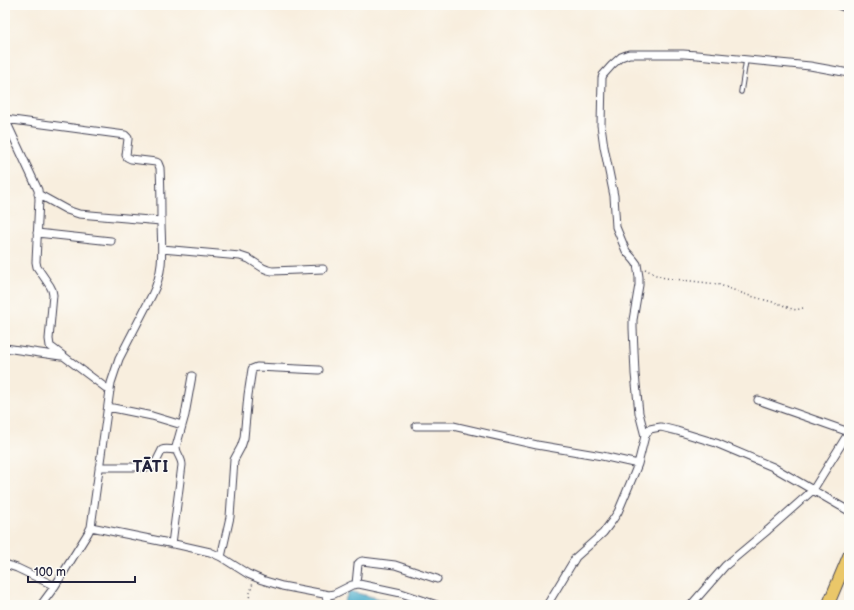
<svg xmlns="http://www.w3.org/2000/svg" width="854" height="610" viewBox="0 0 854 610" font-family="'Balsamiq Sans',sans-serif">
	<rect width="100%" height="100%" fill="#fdfcf7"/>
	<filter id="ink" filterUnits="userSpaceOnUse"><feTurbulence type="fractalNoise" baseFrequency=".025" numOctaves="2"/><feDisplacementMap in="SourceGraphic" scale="8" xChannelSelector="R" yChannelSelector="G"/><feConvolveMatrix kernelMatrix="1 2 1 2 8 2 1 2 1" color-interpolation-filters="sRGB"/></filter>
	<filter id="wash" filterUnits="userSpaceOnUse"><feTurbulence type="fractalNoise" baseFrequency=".012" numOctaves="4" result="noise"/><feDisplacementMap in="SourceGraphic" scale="16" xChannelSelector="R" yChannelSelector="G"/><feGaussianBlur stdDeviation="0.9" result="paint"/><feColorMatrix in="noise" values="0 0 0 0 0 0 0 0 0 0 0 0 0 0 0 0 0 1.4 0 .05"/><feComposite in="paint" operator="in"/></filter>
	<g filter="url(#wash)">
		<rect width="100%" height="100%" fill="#f8eede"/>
		<path fill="#4aabc9" stroke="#366682" d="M349 591 404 605H343Z"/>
	</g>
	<g filter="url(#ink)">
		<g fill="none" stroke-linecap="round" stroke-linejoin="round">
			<defs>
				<path id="service" d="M741 92 746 60"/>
				<path id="minor" d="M838 5 849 9
					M5 119 125 135 128 138V139L126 155 127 157 131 159 156 162 158 163 160 168C161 187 161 206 161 225 162 251 164 271 152 295L119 359 111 383 91 527 88 533 55 586 41 605
					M5 119 38 190 39 199 36 262 37 267 50 286 52 290 53 295 49 339 50 346 110 391
					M38 194 67 210 79 214 161 221
					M37 233 111 241
					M162 249 240 256 249 259 263 268 268 270 272 271 323 269
					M5 348 61 356
					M758 400 849 432
					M108 407 152 416 182 425
					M416 426H453L537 445 602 456 638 464
					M645 436 639 413 635 374 633 328V320L639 285V277L637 264 634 260 626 251 616 227 614 196 604 147 601 125 602 78 603 75 612 65 621 57 629 54H683L697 55 810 66 849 73
					M99 467H152L155 464 162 450C166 448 171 450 176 450
					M91 527 179 545 210 552 221 557 248 574 262 580 282 586 329 595 334 594 352 585 359 584 401 593 437 605
					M172 544 182 465C182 458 176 454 176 447L185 415 192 376
					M221 557 230 517 234 460 241 447 244 438 248 395 252 369 257 367 319 370
					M5 564 17 568 55 586
					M356 584 358 564 360 562 362 561 395 565 437 579
					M326 595 328 605
					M547 605 576 557 603 533 612 521 618 512 634 474 638 464 645 436 650 429 655 428 661 427 677 431 716 443 773 467 849 511
					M691 605 725 566 768 530 813 490 849 432"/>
				<path id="primary" d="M828 605 849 555"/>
			</defs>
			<use href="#service" stroke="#424153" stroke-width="5.5"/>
			<use href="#minor" stroke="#424153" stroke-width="9"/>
			<use href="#primary" stroke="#424153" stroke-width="13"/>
			<path stroke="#424153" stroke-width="1.5" stroke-dasharray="1 3" stroke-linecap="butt" d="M645 269 656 275 665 278 717 284 747 295 780 304 792 309 796 310 803 308
				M248 605 250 593 253 583"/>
			<use href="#service" stroke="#fff" stroke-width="3.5"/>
			<use href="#minor" stroke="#fff" stroke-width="7"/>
			<use href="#primary" stroke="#eac769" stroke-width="11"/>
		</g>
	</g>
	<g text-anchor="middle" stroke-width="3" stroke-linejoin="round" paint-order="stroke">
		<g font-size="17" font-weight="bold" letter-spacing="1" fill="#22223b" stroke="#fdfcf7">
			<text x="151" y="472">TĀTI</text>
		</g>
	</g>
	<rect width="854" height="610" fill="none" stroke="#fdfcf7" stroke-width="20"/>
	<path d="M28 576v6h107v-6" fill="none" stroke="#22223b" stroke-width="2"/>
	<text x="34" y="576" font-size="12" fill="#22223b" stroke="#fdfcf7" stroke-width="3" paint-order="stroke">100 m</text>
</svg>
